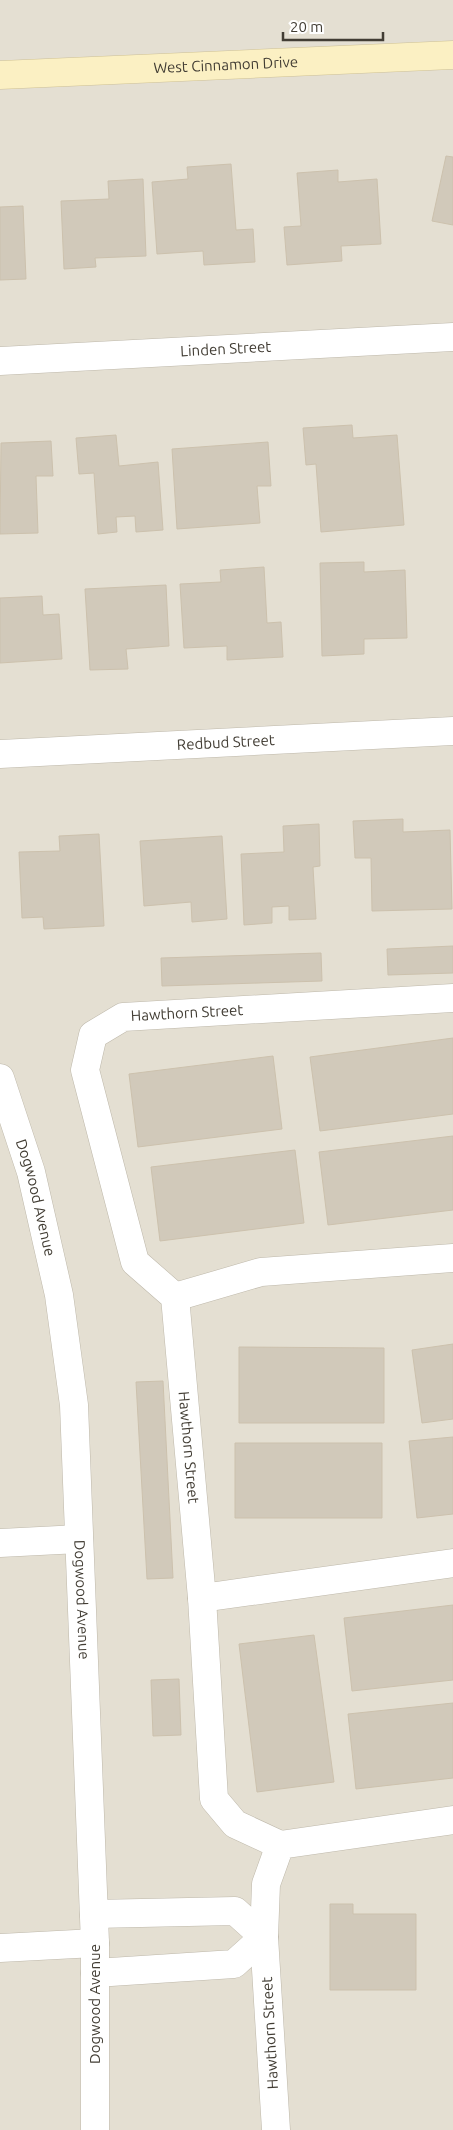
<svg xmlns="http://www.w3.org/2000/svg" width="453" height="2130" viewBox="0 0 453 2130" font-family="Ubuntu,sans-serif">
	<rect width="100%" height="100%" fill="#f0ede3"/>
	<path fill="#e4dfd2" d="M0 0H453V2130H0Z"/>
	<path fill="#d1c9ba" stroke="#ccc1ad" d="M446 156 453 157V225L432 221Z
		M231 164 236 230 253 229 255 262 204 265 203 251 157 254 152 182 188 179 187 167Z
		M338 170V182L377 179 381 244 341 246 342 261 287 265 284 227 301 226 297 173Z
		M143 179 146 256 95 258 96 267 64 269 61 201 109 199 108 181Z
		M23 206 26 279 0 280V207Z
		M352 425 353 438 397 435 404 525 321 532 316 464 306 465 303 428Z
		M116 435 119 466 158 462 163 530 136 532 135 516 116 517 117 532 98 534 94 473 79 474 76 438Z
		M51 441 53 476H36L38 533 0 534 1 443Z
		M268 442 271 486H257L260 523 177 529 172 449Z
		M364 562V572L405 570 407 638 364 639V654L322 656 320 563Z
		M264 567 267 623 281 622 283 657 227 660V646L184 648 180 584 221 582 220 570Z
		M166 585 169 646 126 649 128 669 90 670 85 589Z
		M42 596 43 615 59 614 62 659 0 663V598Z
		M403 819V832L450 830 452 909 372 911 371 858H355L353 821Z
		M319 824 320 866 313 867 316 919 289 920V906L272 907V923L244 925 241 854 284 852 283 826Z
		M99 834 104 926 44 929 43 917 22 918 19 852 60 851 59 836Z
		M222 836 227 919 192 922 191 902 144 906 140 841Z
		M453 946V973L388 975 387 949Z
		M321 953 322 981 162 986 161 958Z
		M453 1038V1114L320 1131 310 1057Z
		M273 1056 282 1129 138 1147 129 1074Z
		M453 1136V1210L328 1225 319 1152Z
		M295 1150 304 1223 160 1241 151 1167Z
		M453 1344V1419L422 1423 412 1350Z
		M239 1347 384 1348V1423H239Z
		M163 1381 173 1578 147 1579 136 1382Z
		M453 1437V1514L417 1518 409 1441Z
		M235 1443H382V1518H235Z
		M453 1605V1680L352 1691 344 1618Z
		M314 1635 334 1782 257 1792 239 1644Z
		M179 1679 181 1735 153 1736 151 1680Z
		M453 1703V1778L356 1789 348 1714Z
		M330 1904H353V1914H416V1990H330Z"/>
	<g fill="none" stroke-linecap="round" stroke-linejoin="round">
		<defs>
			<g id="street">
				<path id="s1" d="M0 361 453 337"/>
				<path id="s2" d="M0 754 453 731"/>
				<path id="s3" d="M453 998 123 1017 93 1035 85 1070 135 1262 175 1297 202 1598 453 1563"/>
				<path id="s4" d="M0 1078 31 1172 59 1295 74 1405 95 1943V2130"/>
				<path d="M175 1297 261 1272 453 1258"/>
				<path d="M0 1543 79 1539"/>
				<path d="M202 1598 214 1799 235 1824 280 1845"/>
				<path d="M94 1914 235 1911 264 1937"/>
				<path d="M0 1948 95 1943"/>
				<path d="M95 1973 234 1964 264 1937"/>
				<path d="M276 2130 264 1937 266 1884 280 1845 453 1820"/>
			</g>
			<g id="secondary">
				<path id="s5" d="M0 75 453 55"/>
			</g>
		</defs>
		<use href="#street" stroke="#beb8aa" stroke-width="29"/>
		<use href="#secondary" stroke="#cec196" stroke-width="29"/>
		<use href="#street" stroke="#fff" stroke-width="28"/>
		<use href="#secondary" stroke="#fbf0c3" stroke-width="28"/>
	</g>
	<g text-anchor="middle" stroke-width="4.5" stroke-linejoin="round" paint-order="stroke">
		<g font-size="15" fill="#423d34" stroke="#fff">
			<text dy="5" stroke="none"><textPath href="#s5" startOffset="226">West Cinnamon Drive</textPath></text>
			<text dy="5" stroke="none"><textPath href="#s1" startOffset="226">Linden Street</textPath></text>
			<text dy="5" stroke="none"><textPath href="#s2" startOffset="226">Redbud Street</textPath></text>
			<text transform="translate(187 1013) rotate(-3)" y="5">Hawthorn Street</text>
			<text dy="5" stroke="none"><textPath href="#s4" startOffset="125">Dogwood Avenue</textPath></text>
			<text dy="5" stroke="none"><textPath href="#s3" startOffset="804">Hawthorn Street</textPath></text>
			<text dy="5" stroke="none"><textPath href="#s4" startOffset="531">Dogwood Avenue</textPath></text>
			<text transform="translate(95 2004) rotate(-90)" y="5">Dogwood Avenue</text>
			<text transform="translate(270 2033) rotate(-93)" y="5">Hawthorn Street</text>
		</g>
	</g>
	<path d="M283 32v8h100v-8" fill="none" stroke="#423d34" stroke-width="2.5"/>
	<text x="290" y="32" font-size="15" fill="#423d34" stroke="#ffffff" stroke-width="4" paint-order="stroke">20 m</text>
</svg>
